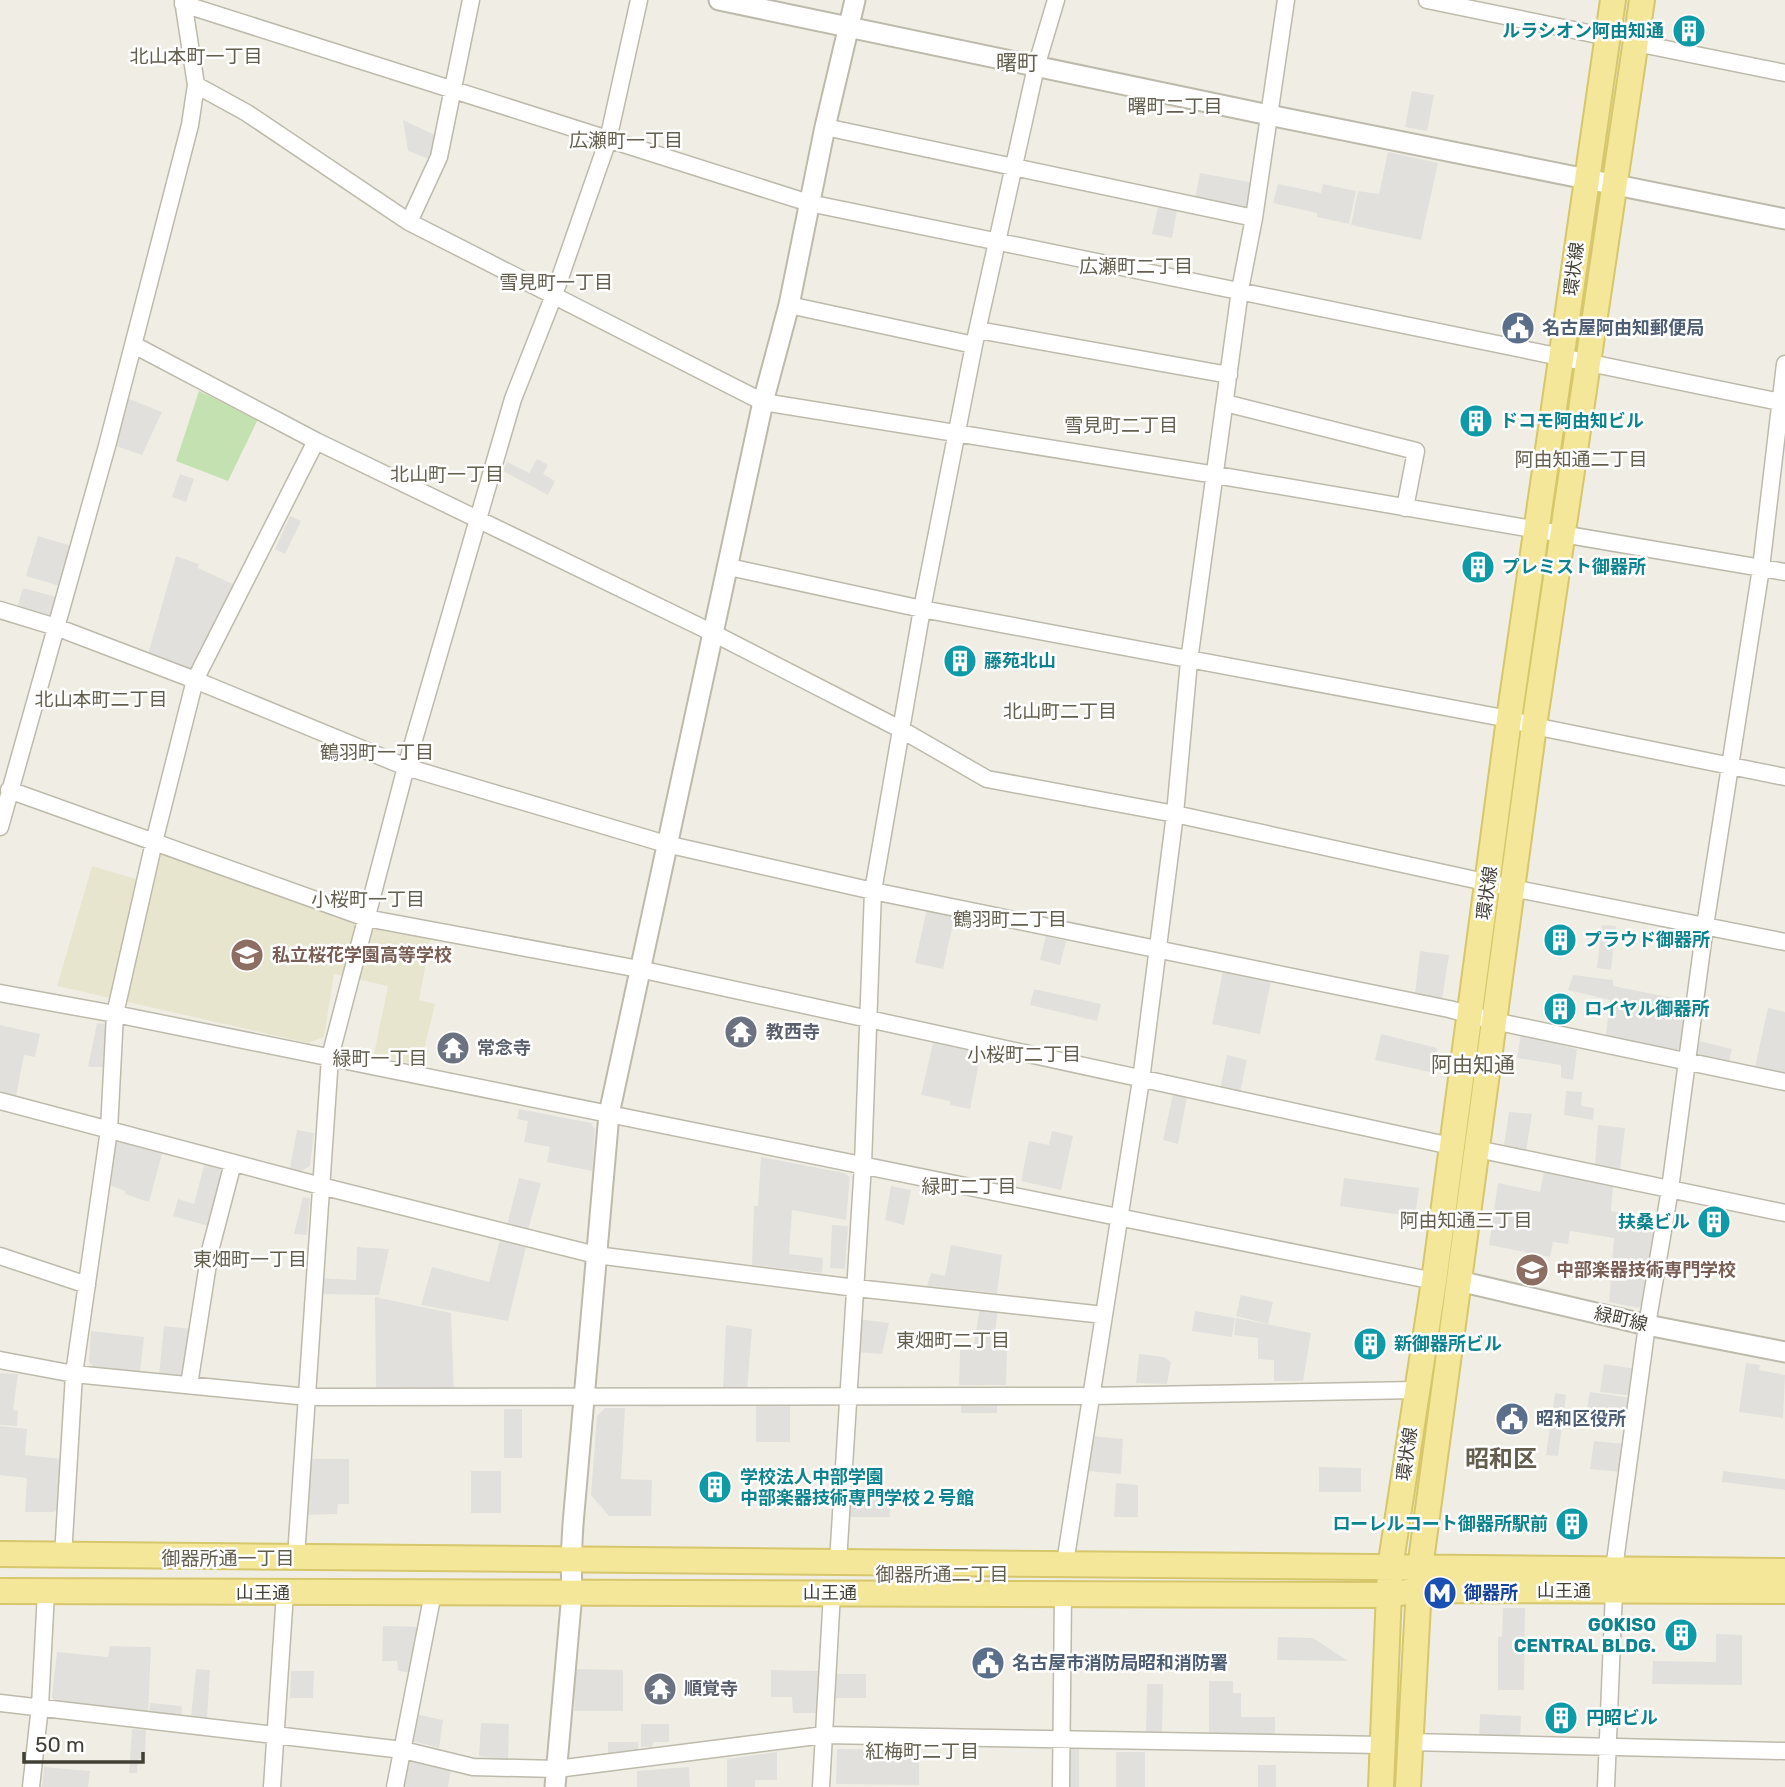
<svg xmlns="http://www.w3.org/2000/svg" width="1785" height="1787" viewBox="0 0 1785 1787" font-family="Rubik,'Noto Sans JP',sans-serif">
	<rect width="100%" height="100%" fill="#f0eee4"/>
	<path fill="#e8e5cf" d="M157 852 354 919 431 936 419 1000 435 1004 420 1066 374 1054 388 986 334 974 324 1037 308 1043 57 986 92 866 150 883Z"/>
	<path fill="#c4e1b1" d="M199 391 258 419 228 481 176 461Z"/>
	<path fill="#e1e0dc" d="M1412 91 1434 95 1427 131 1405 127Z
		M403 120 439 137 432 160 408 151Z
		M1388 152 1438 163 1421 240 1351 225 1358 191 1379 194Z
		M1200 173 1254 183 1248 210 1194 204Z
		M1278 184 1321 193 1323 184 1356 191 1349 224 1317 217V213L1273 203Z
		M1158 207 1177 210 1172 238 1152 234Z
		M127 398 162 412 142 455 113 445Z
		M537 459 548 465 543 474 555 481 548 495 503 471 507 462 529 473Z
		M180 474 194 479 186 502 172 497Z
		M290 516 301 521 285 554 275 549Z
		M38 536 72 546 60 586 26 576Z
		M176 556 199 564 198 568 237 586 196 672 147 658Z
		M23 588 57 597 52 616 45 619 16 611Z
		M927 909 955 915 943 969 915 963Z
		M1602 925 1616 926 1611 970 1597 968Z
		M1046 936 1066 941 1060 965 1040 960Z
		M1420 951 1449 955 1442 999 1415 994Z
		M1223 971 1271 981 1260 1034 1212 1024Z
		M1573 975 1613 980V986L1688 1001 1680 1048 1675 1051 1606 1035 1610 1000 1568 990Z
		M1034 989 1101 1004 1097 1021 1030 1005Z
		M1768 1008 1785 1012V1074L1755 1067Z
		M97 1023 106 1024 111 1032 106 1067H88Z
		M0 1025 40 1034 35 1057 24 1055 16 1096 0 1091Z
		M1381 1034 1437 1048 1434 1073 1375 1060Z
		M1521 1034 1577 1049 1573 1080 1561 1078V1065L1517 1058Z
		M1699 1041 1732 1049 1729 1062 1704 1057 1697 1052Z
		M933 1043 981 1053 970 1109 950 1105V1101L921 1095Z
		M1227 1055 1247 1060 1240 1093 1220 1089Z
		M1566 1091 1582 1092 1581 1106 1594 1108 1593 1120 1564 1115Z
		M1173 1094 1187 1097 1178 1144 1163 1140Z
		M519 1109 591 1123 595 1129 592 1171 547 1162 550 1147 524 1142 528 1121 517 1119Z
		M1509 1112 1532 1114 1526 1151 1504 1145Z
		M1598 1125 1625 1128 1620 1170 1595 1164Z
		M297 1130 314 1133 310 1166 301 1171 290 1168Z
		M1052 1131 1073 1136 1061 1190 1021 1181 1029 1141 1049 1145Z
		M121 1140 163 1150 149 1202 125 1194V1191L111 1186 115 1145Z
		M761 1157 844 1173 850 1177 846 1220 792 1210 789 1254 823 1258 822 1273 752 1265 754 1206H758Z
		M205 1162 227 1168 212 1227 173 1216 178 1199 194 1204Z
		M1544 1171 1613 1187 1611 1211 1657 1220 1644 1304 1638 1308 1609 1302 1614 1238 1570 1231 1568 1244 1553 1242 1550 1257 1489 1245 1498 1183 1540 1192Z
		M519 1178 541 1183 528 1230 507 1225Z
		M1344 1178 1419 1188 1415 1217 1340 1206Z
		M891 1186 911 1190 904 1225 885 1220Z
		M303 1197 310 1198 307 1235 294 1234Z
		M832 1225 848 1226 845 1269 830 1268Z
		M500 1240 526 1247 508 1321 421 1305 432 1267 489 1282Z
		M951 1245 1002 1255 997 1293 927 1286 931 1273 945 1276Z
		M357 1247 389 1249 379 1295 318 1294V1278L356 1280Z
		M1241 1295 1273 1302 1268 1324 1236 1316Z
		M375 1297 451 1313 454 1394 376 1393Z
		M980 1307 998 1309 993 1350 1007 1351 1006 1385H959L960 1350H973Z
		M1195 1311 1235 1318 1232 1337 1192 1331Z
		M1236 1318 1311 1333 1303 1381H1274V1360L1258 1359V1338L1234 1335Z
		M858 1319 889 1323 882 1354 856 1352Z
		M726 1325 752 1329 747 1389H723Z
		M164 1326 192 1329 185 1380 159 1375Z
		M91 1331 144 1337 140 1372 94 1367 89 1362Z
		M1139 1354 1164 1357 1171 1362 1167 1384 1136 1383Z
		M1746 1363 1760 1365 1759 1370 1785 1375 1783 1418 1739 1412Z
		M1604 1364 1637 1369 1633 1396 1600 1392Z
		M0 1373 18 1374 13 1410 18 1411 17 1426 0 1425Z
		M1590 1392 1632 1398 1627 1430 1584 1424Z
		M1555 1393 1566 1395 1558 1456 1546 1455Z
		M997 1403V1413H961V1404Z
		M756 1406H790V1442H756Z
		M605 1408H625L621 1479 652 1480 651 1516H609L591 1495 597 1416Z
		M504 1409H522V1458H504Z
		M0 1426 27 1429 25 1455 62 1459 59 1509 54 1512H25L27 1478 0 1475Z
		M1093 1436 1123 1439 1121 1474 1088 1471Z
		M1594 1441 1624 1444 1621 1472 1590 1469Z
		M306 1459H349V1504H338L337 1514 303 1515Z
		M1319 1467 1361 1468V1492H1319Z
		M471 1471H501V1513H471Z
		M1723 1471 1785 1479V1490L1722 1482Z
		M1116 1483 1138 1485V1517H1114Z
		M848 1494 891 1495 890 1517H846Z
		M1503 1608H1525L1524 1690H1498V1637L1502 1636Z
		M383 1626 424 1627 415 1673 398 1671 397 1661H382Z
		M1716 1634 1742 1635V1685L1652 1684 1653 1661 1716 1662Z
		M1278 1637 1313 1638 1348 1661 1277 1660Z
		M110 1646 151 1647 148 1714 56 1705 52 1697 57 1652 108 1657Z
		M196 1669 210 1670 207 1719 191 1717Z
		M576 1669 623 1670V1711H574Z
		M771 1670 819 1671 818 1713H793L792 1697H771Z
		M291 1671H314L313 1698H290Z
		M836 1674H866V1698H835Z
		M1209 1681H1233V1693H1241V1717H1275V1736L1209 1735Z
		M1147 1684H1163L1162 1734H1146Z
		M150 1703 182 1706 181 1717 149 1714Z
		M415 1714 443 1720 439 1748 411 1741Z
		M1480 1714 1521 1716 1520 1740 1479 1739Z
		M481 1723 509 1724 508 1760 479 1756Z
		M641 1724H669V1742H653L652 1747H641Z
		M132 1729 146 1730 145 1758 138 1759 137 1773H129Z
		M608 1742H638V1752L608 1756Z
		M1074 1748H1079V1787H1069V1752Z
		M837 1749 919 1750V1785L836 1784Z
		M777 1752V1780H755V1787H727V1759Z
		M1116 1752H1145V1787H1116Z
		M405 1757 451 1769 448 1787H399Z
		M1258 1765H1276V1787H1258Z
		M44 1767 90 1771 88 1787H42Z
		M689 1767 690 1787H637V1771Z"/>
	<g fill="none" stroke-linecap="round" stroke-linejoin="round">
		<defs>
			<path id="minor" d="M1427 0 1608 37
				M183 4 809 203 1785 403
				M1636 43 1785 73
				M196 85 247 113 409 222 763 402 1216 475 1785 572
				M825 127 1254 218
				M409 222 439 157 471 0
				M789 305 974 345
				M978 330 1229 375
				M134 345 316 441 713 633 902 730 987 779 1175 814 1512 888 1785 942
				M1225 403 1416 451 1405 508
				M729 567 922 609 1509 719 1534 726 1785 777
				M0 610 56 627 195 680 406 767 666 844 873 891 1449 1009 1494 1021 1785 1082
				M9 790 366 918 639 969 1451 1146
				M0 827 107 446 190 125 196 85 183 0
				M0 993 115 1014 1434 1281
				M0 1101 321 1186 596 1255 856 1288 1104 1315
				M1477 1149 1785 1213
				M0 1256 87 1285
				M0 1360 74 1374 308 1397 1090 1396 1416 1390
				M189 1385 210 1251 233 1163
				M63 1556 74 1374 109 1130 115 1014 154 842 195 680 316 441
				M296 1557 330 1057 406 767 513 399 554 295 608 140 639 0
				M838 1562 863 1164 873 891 922 609 974 345 1036 67 1056 0
				M1065 1563 1141 1080 1175 814 1189 661 1240 290 1254 218 1286 0
				M1614 1569 1647 1325 1670 1189 1705 926 1761 568 1785 364
				M0 1703 403 1750 473 1767 557 1769 824 1735 1382 1745
				M1410 1742 1785 1751
				M31 1787 40 1706 46 1592
				M272 1787 285 1593
				M395 1787 433 1593
				M821 1787 832 1593
				M1061 1787 1063 1594
				M1606 1787 1614 1591"/>
			<path id="tertiary" d="M719 0 1269 115 1785 219
				M1459 1281 1647 1325 1785 1352
				M555 1787 572 1593 571 1560 573 1524 609 1114 763 402 789 305 825 127 855 0"/>
			<path id="primary" d="M0 1554 1785 1571
				M0 1591 1388 1595 1419 1590 1785 1591
				M1381 1787 1390 1568 1434 1281 1509 719 1613 0
				M1408 1787 1420 1568 1534 726 1642 0"/>
		</defs>
		<use href="#minor" stroke="#bdbaab" stroke-width="19"/>
		<use href="#tertiary" stroke="#bdbaab" stroke-width="23"/>
		<use href="#primary" stroke="#d6c66c" stroke-width="28"/>
		<use href="#minor" stroke="#fff" stroke-width="16"/>
		<use href="#tertiary" stroke="#fff" stroke-width="19"/>
		<use href="#primary" stroke="#f4e79a" stroke-width="24"/>
	</g>
	<defs>
		<symbol id="building-disc" viewBox="-11 -11 22 22"><circle r="9.5" fill="#0f9aa8" stroke="#fff"/><path d="M-4-6H4V6H1V3H-1V6H-4ZM-2.5-4.3h1.7v1.8h-1.7ZM.8-4.3h1.7v1.8H.8ZM-2.5-1h1.7V.8h-1.7ZM.8-1h1.7V.8H.8Z" fill="#fff"/></symbol>
		<symbol id="civic-disc" viewBox="-11 -11 22 22"><circle r="9.5" fill="#5c6f8a" stroke="#fff"/><path d="M-.6-6.5H3V-4.5H.6V-3L4-1V1h2V6H-6V1h2V-1L-.6-3ZM-1.2 2.5V6h2.4V2.5Z" fill="#fff"/></symbol>
		<symbol id="school-disc" viewBox="-11 -11 22 22"><circle r="9.5" fill="#8d6e63" stroke="#fff"/><path d="M0-5L7-2L0 1L-7-2ZM-4 1L0 2.5L4 1V4Q0 6-4 4Z" fill="#fff"/></symbol>
		<symbol id="temple-disc" viewBox="-11 -11 22 22"><circle r="9.5" fill="#6b7280" stroke="#fff"/><path d="M0-6L5-2H3V0L6.5 2.5H4V6H1.5V3h-3V6H-4V2.5H-6.5L-3 0V-2H-5Z" fill="#fff"/></symbol>
		<symbol id="university-disc" viewBox="-11 -11 22 22"><circle r="9.5" fill="#8d6e63" stroke="#fff"/><path d="M0-5L7-2L0 1L-7-2ZM-4 1L0 2.5L4 1V4Q0 6-4 4Z" fill="#fff"/></symbol>
		<symbol id="metro-disc" viewBox="-11 -11 22 22"><circle r="9.5" fill="#1a4fb4" stroke="#fff"/><path d="M-5.5 5V-5H-3L0 0L3-5H5.5V5H3V-.5L0 4L-3-.5V5Z" fill="#fff"/></symbol>
	</defs>
	<g fill-rule="evenodd">
		<use href="#building-disc" x="1670" y="12" width="38" height="38"/>
		<use href="#civic-disc" x="1499" y="309" width="38" height="38"/>
		<use href="#building-disc" x="1457" y="402" width="38" height="38"/>
		<use href="#building-disc" x="1459" y="548" width="38" height="38"/>
		<use href="#building-disc" x="941" y="642" width="38" height="38"/>
		<use href="#building-disc" x="1541" y="921" width="38" height="38"/>
		<use href="#school-disc" x="228" y="936" width="38" height="38"/>
		<use href="#building-disc" x="1541" y="990" width="38" height="38"/>
		<use href="#temple-disc" x="722" y="1013" width="38" height="38"/>
		<use href="#temple-disc" x="434" y="1029" width="38" height="38"/>
		<use href="#building-disc" x="1695" y="1203" width="38" height="38"/>
		<use href="#university-disc" x="1513" y="1251" width="38" height="38"/>
		<use href="#building-disc" x="1351" y="1325" width="38" height="38"/>
		<use href="#civic-disc" x="1493" y="1400" width="38" height="38"/>
		<use href="#building-disc" x="696" y="1468" width="38" height="38"/>
		<use href="#building-disc" x="1553" y="1505" width="38" height="38"/>
		<use href="#metro-disc" x="1421" y="1574" width="38" height="38"/>
		<use href="#building-disc" x="1662" y="1616" width="38" height="38"/>
		<use href="#civic-disc" x="969" y="1644" width="38" height="38"/>
		<use href="#temple-disc" x="641" y="1670" width="38" height="38"/>
		<use href="#building-disc" x="1542" y="1699" width="38" height="38"/>
	</g>
	<g text-anchor="middle" stroke-width="5" stroke-linejoin="round" paint-order="stroke">
		<g font-size="18" font-weight="bold" fill="#0d838f" stroke="#fff" text-anchor="start">
			<text x="1664" y="37" text-anchor="end">ルラシオン阿由知通</text>
			<text x="1500" y="427">ドコモ阿由知ビル</text>
			<text x="1502" y="573">プレミスト御器所</text>
			<text x="984" y="667">藤苑北山</text>
			<text x="1584" y="946">プラウド御器所</text>
			<text x="1584" y="1015">ロイヤル御器所</text>
			<text x="1690" y="1228" text-anchor="end">扶桑ビル</text>
			<text x="1394" y="1350">新御器所ビル</text>
			<text x="740" y="1483">学校法人中部学園<tspan x="740" dy="21">中部楽器技術専門学校２号館</tspan></text>
			<text x="1548" y="1530" text-anchor="end">ローレルコート御器所駅前</text>
			<text x="1656" y="1631" text-anchor="end">GOKISO<tspan x="1656" dy="21">CENTRAL BLDG.</tspan></text>
			<text x="1586" y="1724">円昭ビル</text>
		</g>
		<g font-size="18" fill="#423f35" stroke="#fff">
			<text transform="translate(1574 269) rotate(-83)" y="6">環状線</text>
			<text transform="translate(1487 893) rotate(-82)" y="6">環状線</text>
			<text transform="translate(1621 1319) rotate(13)" y="6">緑町線</text>
			<text transform="translate(1407 1454) rotate(-82)" y="6">環状線</text>
			<text x="1564" y="1597">山王通</text>
			<text x="263" y="1599">山王通</text>
			<text x="830" y="1599">山王通</text>
		</g>
		<g font-size="18" font-weight="bold" fill="#4e5e75" stroke="#fff" text-anchor="start">
			<text x="1542" y="334">名古屋阿由知郵便局</text>
			<text x="1536" y="1425">昭和区役所</text>
			<text x="1012" y="1669">名古屋市消防局昭和消防署</text>
		</g>
		<g font-size="18" font-weight="bold" fill="#785e54" stroke="#fff" text-anchor="start">
			<text x="272" y="961">私立桜花学園高等学校</text>
			<text x="1556" y="1276">中部楽器技術専門学校</text>
		</g>
		<g font-size="18" font-weight="bold" fill="#5b616d" stroke="#fff" text-anchor="start">
			<text x="766" y="1038">教西寺</text>
			<text x="477" y="1054">常念寺</text>
			<text x="684" y="1695">順覚寺</text>
		</g>
		<g font-size="18" font-weight="bold" fill="#164399" stroke="#fff" text-anchor="start">
			<text x="1464" y="1599">御器所</text>
		</g>
		<g font-size="19" fill="#635e4d" stroke="#fff">
			<text x="196" y="63">北山本町一丁目</text>
			<text x="1175" y="113">曙町二丁目</text>
			<text x="626" y="147">広瀬町一丁目</text>
			<text x="1136" y="273">広瀬町二丁目</text>
			<text x="556" y="289">雪見町一丁目</text>
			<text x="1121" y="432">雪見町二丁目</text>
			<text x="1581" y="466">阿由知通二丁目</text>
			<text x="447" y="481">北山町一丁目</text>
			<text x="101" y="706">北山本町二丁目</text>
			<text x="1060" y="718">北山町二丁目</text>
			<text x="377" y="759">鶴羽町一丁目</text>
			<text x="368" y="906">小桜町一丁目</text>
			<text x="1010" y="926">鶴羽町二丁目</text>
			<text x="1024" y="1061">小桜町二丁目</text>
			<text x="380" y="1065">緑町一丁目</text>
			<text x="969" y="1193">緑町二丁目</text>
			<text x="1466" y="1227">阿由知通三丁目</text>
			<text x="250" y="1266">東畑町一丁目</text>
			<text x="953" y="1347">東畑町二丁目</text>
			<text x="228" y="1565">御器所通一丁目</text>
			<text x="942" y="1581">御器所通二丁目</text>
			<text x="922" y="1758">紅梅町二丁目</text>
		</g>
		<g font-size="21" fill="#635e4d" stroke="#fff">
			<text x="1017" y="70">曙町</text>
			<text x="1473" y="1072">阿由知通</text>
		</g>
		<g font-size="24" font-weight="bold" fill="#635e4d" stroke="#fff">
			<text x="1501" y="1467">昭和区</text>
		</g>
	</g>
	<path d="M24 1752v10h119v-10" fill="none" stroke="#423f35" stroke-width="3.5"/>
	<text x="35" y="1752" font-size="21" fill="#423f35" stroke="#ffffff" stroke-width="5" paint-order="stroke">50 m</text>
</svg>
